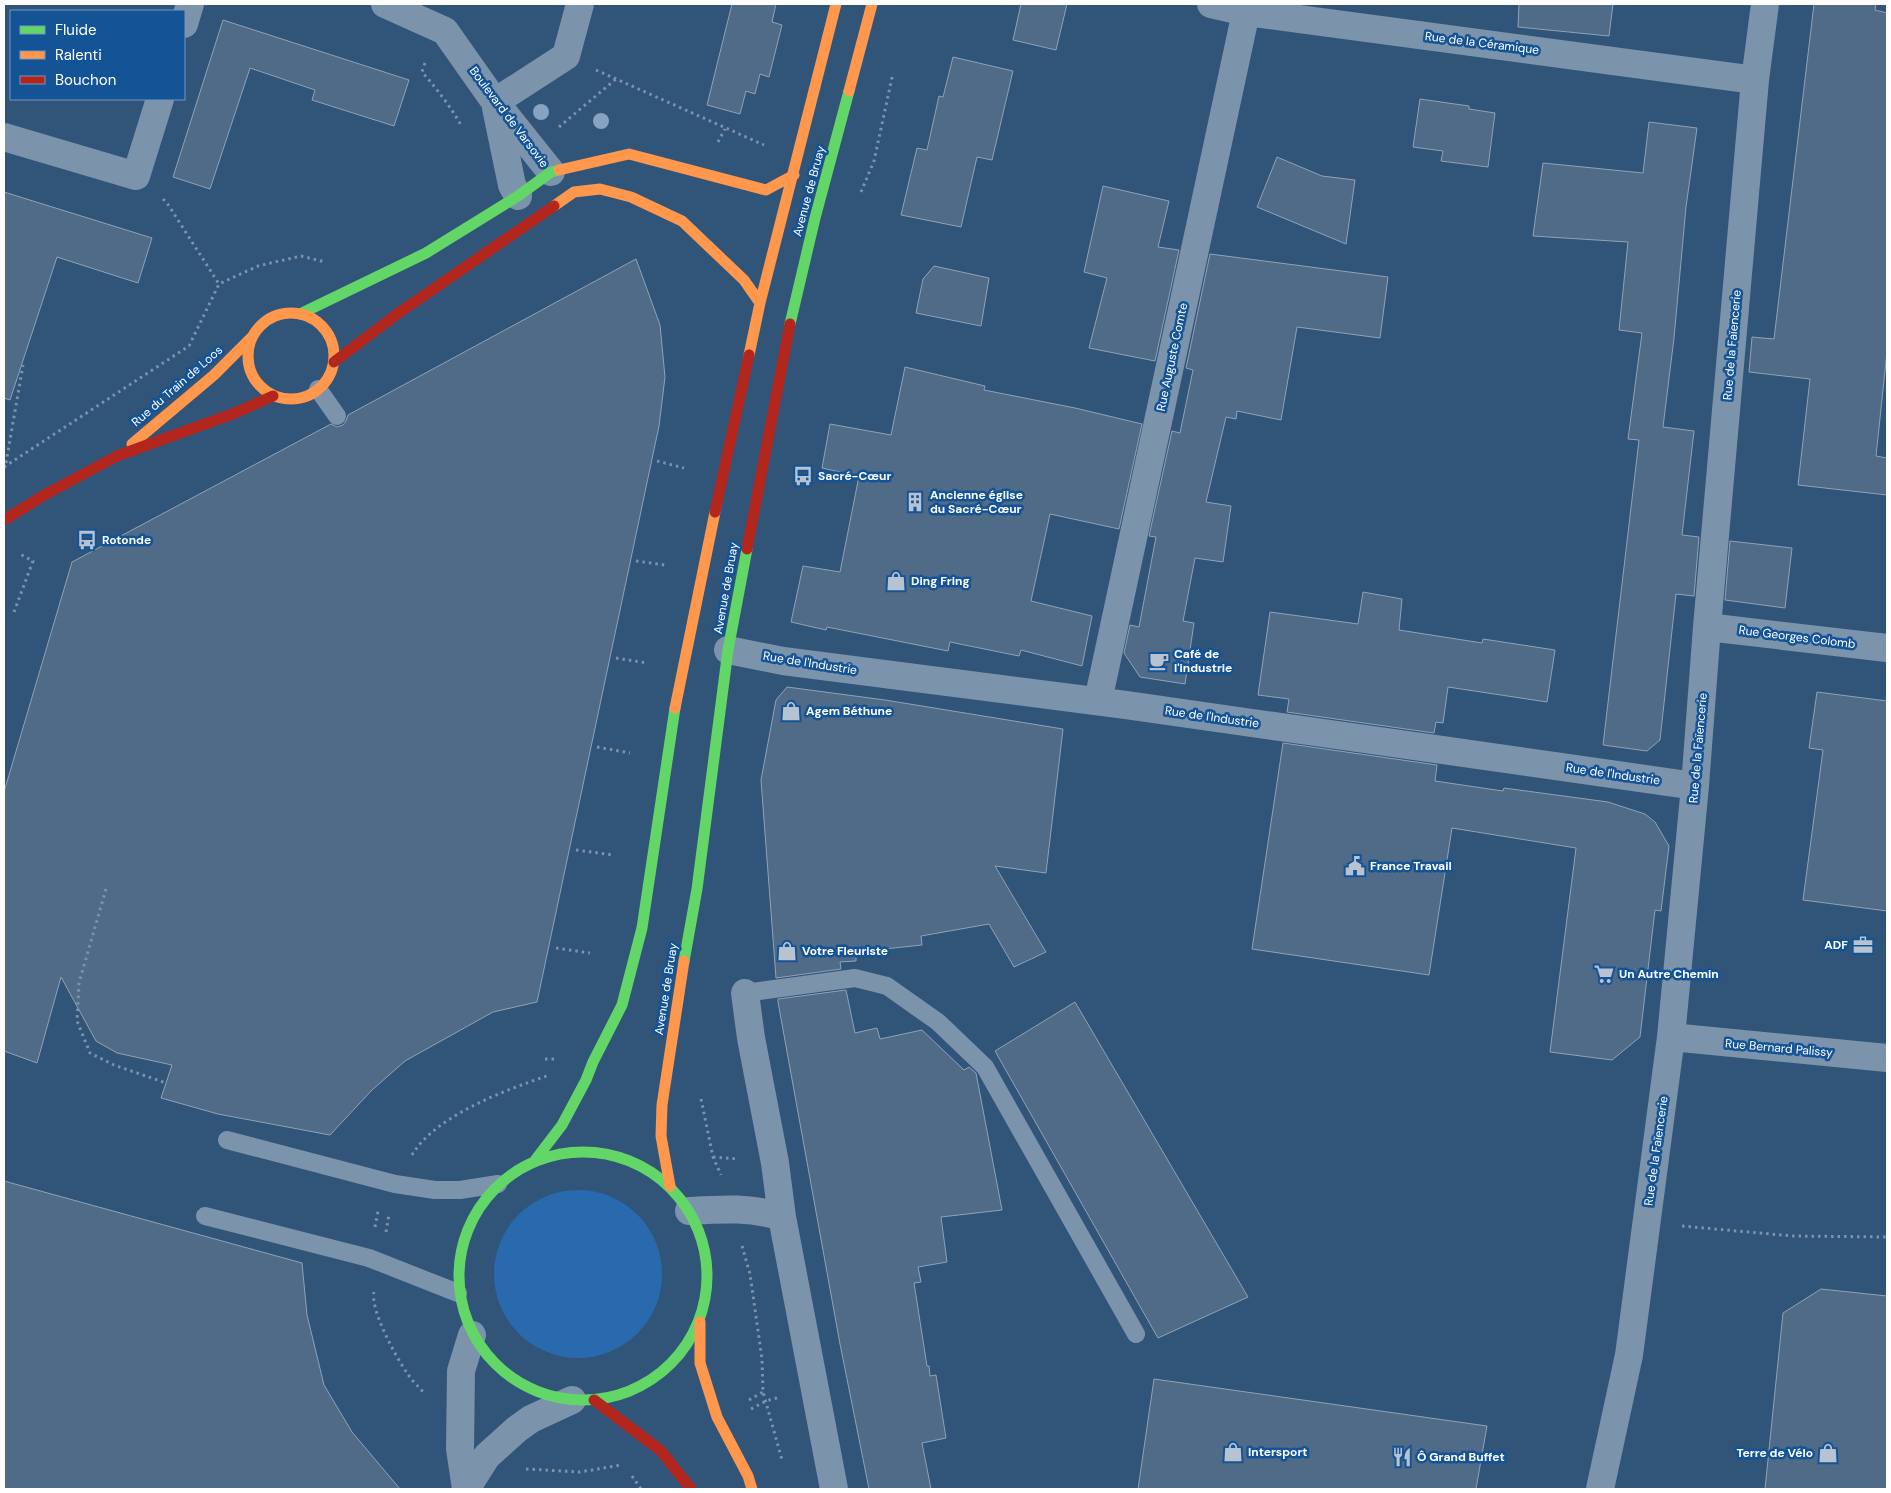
<svg xmlns="http://www.w3.org/2000/svg" width="1891" height="1493" viewBox="0 0 1891 1493" font-family="'DM Sans',sans-serif">
	<rect width="100%" height="100%" fill="#315479"/>
	<path fill="#286aad" d="M494 1274a84 84 0 1 1 168 0a84 84 0 1 1-168 0Z"/>
	<path fill="#4f6b87" stroke="#8fa3b8" d="M732 4H776L772 22 782 25 769 77 760 74 755 94 746 91 740 114 707 105Z
		M1021 4H1067L1056 50 1013 40Z
		M1519 4H1613L1609 36 1518 27Z
		M1814 4H1876L1875 10 1887 13V352L1876 456 1887 458V495L1798 485 1810 379 1749 372 1752 337 1774 339Z
		M223 20 409 80 394 126 312 100 315 90 250 68 210 189 173 177Z
		M953 57 1013 71 992 160 977 157 961 227 901 215 917 148 927 150 939 96 943 97Z
		M1420 99 1469 106V109L1495 113 1488 167 1441 161 1443 151 1413 147Z
		M1649 122 1697 128 1686 207 1674 338 1663 427 1694 431 1682 535 1699 537 1694 596 1676 594 1660 740 1647 751 1603 745 1639 440 1628 439 1642 333 1619 330 1628 242 1533 236 1543 163 1643 173Z
		M1277 157 1322 176 1355 180 1346 244 1257 207Z
		M1103 186 1169 201 1158 247 1179 250 1155 361 1089 348 1107 278 1084 272Z
		M4 192 152 238 138 283 57 257 10 400 4 398Z
		M1210 254 1388 277 1380 338 1297 327 1281 420 1237 411 1236 419 1226 417 1206 502 1231 506 1223 562 1195 558 1183 621 1194 623 1185 684 1140 677 1124 653 1130 625 1139 627 1156 537 1149 536 1172 431 1180 433 1193 370 1186 368Z
		M636 259 660 325 665 377 659 426 537 1002 493 1012 405 1061 372 1090 330 1135 218 1114 161 1098 172 1065 117 1053 96 1041 61 977 37 1063 4 1051V792L72 562 331 424 337 427 343 425 346 421 348 415Z
		M934 266 989 278 981 326 916 313 923 279Z
		M905 367 985 386 984 390 1075 408 1142 424 1119 529 1050 514 1031 601 1092 616 1082 666 1021 650 1019 656 950 642 948 651 827 627 826 630 791 622 803 566 840 572 859 476 822 468 830 424 891 435Z
		M1730 541 1792 548 1785 608 1725 600Z
		M1363 592 1402 599 1399 630 1482 643 1483 639 1555 650 1547 702 1448 687 1443 723 1436 722 1434 733 1287 712 1289 699 1258 695 1270 612 1358 624Z
		M787 687 885 700 1063 729 1046 873 995 866 1046 952 1014 967 989 924 921 936 922 945 856 952V961L840 962 841 969 776 978 761 780 776 700Z
		M1817 692 1887 701V911L1803 900 1823 750 1809 748Z
		M1283 743 1437 765 1435 781 1503 791 1504 788 1608 802 1645 814 1655 822 1669 846 1661 911 1655 910 1640 1037 1612 1060 1550 1052 1576 848 1452 828 1429 975 1252 949Z
		M846 990 855 1033 877 1028 880 1039 922 1030 964 1070 969 1067 976 1073 1002 1210 941 1217 947 1262 918 1267 921 1282 914 1283 927 1366H929L930 1376 936 1375 946 1438 922 1443 931 1489H869L840 1344 778 1002V999Z
		M1075 1002 1248 1297 1158 1338 995 1051Z
		M4 1181 302 1263 307 1315 324 1385 352 1432 400 1489H4Z
		M1821 1289 1887 1296V1489H1765L1783 1313Z
		M1154 1379 1487 1426 1476 1489H1138Z"/>
	<g fill="none" stroke-linecap="round" stroke-linejoin="round">
		<path stroke="#7b93ab" stroke-width="3" stroke-dasharray="2.5 4" stroke-linecap="butt" d="M425 63 422 72C437 89 451 107 462 127
			M596 70 764 145
			M559 127 616 79
			M718 142 725 129
			M861 192 874 161 893 73
			M163 199 167 203 219 284
			M657 461 684 468
			M6 463 23 365
			M4 467 189 346 219 284 258 266 301 256 325 262
			M636 561 665 565
			M14 612 33 561 18 553
			M616 658 647 663
			M597 747 630 753
			M576 850 613 855
			M106 889 79 983 77 1021 90 1053 114 1065 166 1083
			M556 948 590 953
			M545 1059H557
			M701 1099 713 1157 721 1175
			M412 1155C435 1116 505 1090 547 1076
			M713 1157 737 1159
			M1682 1226 1793 1236 1887 1237
			M375 1227 378 1211
			M386 1232 389 1214
			M742 1246 750 1274 762 1359 763 1392 782 1460
			M374 1292C370 1310 396 1357 407 1373 412 1381 419 1387 425 1394
			M749 1400 763 1392
			M751 1409 766 1401 780 1397
			M526 1469 580 1472 621 1465
			M632 1476 641 1489"/>
		<path stroke="#7b93ab" stroke-width="18" d="M318 389 337 416
			M745 993 855 978 887 986 938 1022 985 1067 1136 1334
			M227 1140 395 1184 435 1190H460L498 1184
			M205 1216 369 1258 458 1293"/>
		<path stroke="#7b93ab" stroke-width="28" d="M385 4 445 31 495 102 551 172
			M1211 4 1246 12 1755 80
			M184 24 190 4
			M495 102 566 56 580 4
			M496 108 512 185 518 196
			M4 137 136 176 160 99
			M1707 627 1887 648
			M728 650 783 661 1126 705 1695 786
			M1098 701 1246 12
			M745 993 751 1038 775 1163 782 1217 834 1489
			M1671 1037 1887 1058
			M689 1211C722 1209 751 1207 782 1217
			M466 1489 460 1449 461 1371 472 1335
			M466 1489 487 1456 517 1429 531 1419 572 1400
			M1600 1489 1629 1355 1671 1037 1695 786 1707 627 1755 80 1765 4"/>
		<path stroke="#63d668" stroke-width="11" d="M300 314 426 253 518 196 551 172 559 170
			M790 324 815 218 849 91
			M684 961 697 889 728 650 747 549
			M459 1276a124 124 0 1 1 248 0a124 124 0 1 1-248 0Z
			M536 1159 562 1125 586 1080 593 1062 622 1005 642 928 675 708"/>
		<path stroke="#ff974d" stroke-width="11" d="M849 91 872 4
			M559 170 629 154 766 190 794 175
			M554 206 574 192 600 189 631 197 682 221 744 280 760 303
			M248 356a43 43 0 1 1 86 0a43 43 0 1 1-86 0Z
			M749 355 760 303 836 4
			M132 444 214 375 253 336
			M675 708 715 512
			M670 1186 661 1136 662 1105 684 961
			M700 1322V1363L717 1417 748 1476 752 1489"/>
		<path stroke="#b3261e" stroke-width="11" d="M334 362 397 314 554 206
			M715 512 749 355
			M4 520 46 494 117 456 235 413 273 396
			M747 549 790 324
			M594 1400 661 1451 691 1489"/>
	</g>
	<g fill="#86a4c1">
		<circle cx="541" cy="112" r="8"/>
		<circle cx="601" cy="121" r="8"/>
	</g>
	<defs>
		<symbol id="bus-bare" viewBox="-9 -9 18 18"><path d="M-5-6H5V4H4V6H2V4H-2V6H-4V4H-5ZM-3.5-4V0h7V-4ZM-3.5 1.2v1.5H-2V1.2ZM2 1.2v1.5H3.5V1.2Z" fill="#b7c3d0" stroke="#145396" stroke-width="2.5" paint-order="stroke"/></symbol>
		<symbol id="building-bare" viewBox="-9 -9 18 18"><path d="M-4-6H4V6H1V3H-1V6H-4ZM-2.5-4.3h1.7v1.8h-1.7ZM.8-4.3h1.7v1.8H.8ZM-2.5-1h1.7V.8h-1.7ZM.8-1h1.7V.8H.8Z" fill="#b7c3d0" stroke="#145396" stroke-width="2.5" paint-order="stroke"/></symbol>
		<symbol id="shop-bare" viewBox="-9 -9 18 18"><path d="M-5-2.5h2.3a2.7 3.5 0 0 1 5.4 0H5L5.5 6h-11ZM-1.5-2.5h3a1.5 2.3 0 0 0-3 0Z" fill="#b7c3d0" stroke="#145396" stroke-width="2.5" paint-order="stroke"/></symbol>
		<symbol id="cafe-bare" viewBox="-9 -9 18 18"><path d="M-5.5-4.5H6V0H3Q3 3.5 0 3.5H-2.5Q-5.5 3.5-5.5 0ZM3-3.2v2h1.7v-2ZM-6 4.5H4V6H-6Z" fill="#b7c3d0" stroke="#145396" stroke-width="2.5" paint-order="stroke"/></symbol>
		<symbol id="civic-bare" viewBox="-9 -9 18 18"><path d="M-.6-6.5H3V-4.5H.6V-3L4-1V1h2V6H-6V1h2V-1L-.6-3ZM-1.2 2.5V6h2.4V2.5Z" fill="#b7c3d0" stroke="#145396" stroke-width="2.5" paint-order="stroke"/></symbol>
		<symbol id="office-bare" viewBox="-9 -9 18 18"><path d="M-6-3h4V-5.5h4V-3h4V5H-6ZM-1-4.5V-3h2v-1.5ZM-6 0V1H6V0Z" fill="#b7c3d0" stroke="#145396" stroke-width="2.5" paint-order="stroke"/></symbol>
		<symbol id="supermarket-bare" viewBox="-9 -9 18 18"><path d="M-6-5.5h2.5l.6 2H6L4.5 2H-2.5L-4.4-4H-6ZM-1.5 3.2a1.3 1.3 0 1 0 .1 0ZM3 3.2a1.3 1.3 0 1 0 .1 0Z" fill="#b7c3d0" stroke="#145396" stroke-width="2.5" paint-order="stroke"/></symbol>
		<symbol id="restaurant-bare" viewBox="-9 -9 18 18"><path d="M-5-6h1v4h1v-4h1v4h1v-4h1v5L-1.5 .5V6h-2V.5L-5-1ZM5-6V6H3V1.5H1.5Q1.5-4 5-6Z" fill="#b7c3d0" stroke="#145396" stroke-width="2.5" paint-order="stroke"/></symbol>
	</defs>
	<g fill-rule="evenodd">
		<use href="#bus-bare" x="789" y="462" width="28" height="28"/>
		<use href="#building-bare" x="901" y="488" width="28" height="28"/>
		<use href="#bus-bare" x="73" y="526" width="28" height="28"/>
		<use href="#shop-bare" x="882" y="567" width="28" height="28"/>
		<use href="#cafe-bare" x="1145" y="647" width="28" height="28"/>
		<use href="#shop-bare" x="777" y="697" width="28" height="28"/>
		<use href="#civic-bare" x="1341" y="852" width="28" height="28"/>
		<use href="#office-bare" x="1849" y="931" width="28" height="28"/>
		<use href="#shop-bare" x="773" y="937" width="28" height="28"/>
		<use href="#supermarket-bare" x="1590" y="960" width="28" height="28"/>
		<use href="#shop-bare" x="1219" y="1438" width="28" height="28"/>
		<use href="#shop-bare" x="1814" y="1439" width="28" height="28"/>
		<use href="#restaurant-bare" x="1388" y="1443" width="28" height="28"/>
	</g>
	<g text-anchor="middle" stroke-width="5" stroke-linejoin="round" paint-order="stroke">
		<g font-size="12" fill="#fff" stroke="#145396">
			<text transform="translate(1482 43) rotate(7)" y="4">Rue de la Céramique</text>
			<text transform="translate(509 117) rotate(53)" y="4">Boulevard de Varsovie</text>
			<text transform="translate(809 191) rotate(-75)" y="4">Avenue de Bruay</text>
			<text transform="translate(1732 345) rotate(-85)" y="4">Rue de la Faïencerie</text>
			<text transform="translate(1172 357) rotate(-78)" y="4">Rue Auguste Comte</text>
			<text transform="translate(177 386) rotate(-41)" y="4">Rue du Train de Loos</text>
			<text transform="translate(726 588) rotate(-80)" y="4">Avenue de Bruay</text>
			<text transform="translate(1797 637) rotate(7)" y="4">Rue Georges Colomb</text>
			<text transform="translate(810 663) rotate(9)" y="4">Rue de l'Industrie</text>
			<text transform="translate(1212 717) rotate(8)" y="4">Rue de l'Industrie</text>
			<text transform="translate(1698 748) rotate(-85)" y="4">Rue de la Faïencerie</text>
			<text transform="translate(1613 774) rotate(8)" y="4">Rue de l'Industrie</text>
			<text transform="translate(666 989) rotate(-81)" y="4">Avenue de Bruay</text>
			<text transform="translate(1779 1048) rotate(5)" y="4">Rue Bernard Palissy</text>
			<text transform="translate(1656 1151) rotate(-82)" y="4">Rue de la Faïencerie</text>
		</g>
		<g font-size="12" font-weight="bold" fill="#fff" stroke="#145396" text-anchor="start">
			<text x="818" y="480">Sacré-Cœur</text>
			<text x="930" y="499">Ancienne église<tspan x="930" dy="14">du Sacré-Cœur</tspan></text>
			<text x="102" y="544">Rotonde</text>
			<text x="911" y="585">Ding Fring</text>
			<text x="1174" y="658">Café de<tspan x="1174" dy="14">l'industrie</tspan></text>
			<text x="806" y="715">Agem Béthune</text>
			<text x="1370" y="870">France Travail</text>
			<text x="1848" y="949" text-anchor="end">ADF</text>
			<text x="802" y="955">Votre Fleuriste</text>
			<text x="1619" y="978">Un Autre Chemin</text>
			<text x="1248" y="1456">Intersport</text>
			<text x="1813" y="1457" text-anchor="end">Terre de Vélo</text>
			<text x="1417" y="1461">Ô Grand Buffet</text>
		</g>
	</g>
	<rect width="1891" height="1493" fill="none" stroke="#ffffff" stroke-width="10"/>
	<rect x="10" y="10" width="175" height="90" fill="#145396" stroke="#7298c0"/>
	<rect x="20" y="26" width="25" height="8" fill="#63d668" stroke="#7298c0"/>
	<text x="55" y="35" font-size="15" fill="#ffffff">Fluide</text>
	<rect x="20" y="51" width="25" height="8" fill="#ff974d" stroke="#7298c0"/>
	<text x="55" y="60" font-size="15" fill="#ffffff">Ralenti</text>
	<rect x="20" y="76" width="25" height="8" fill="#b3261e" stroke="#7298c0"/>
	<text x="55" y="85" font-size="15" fill="#ffffff">Bouchon</text>
</svg>
